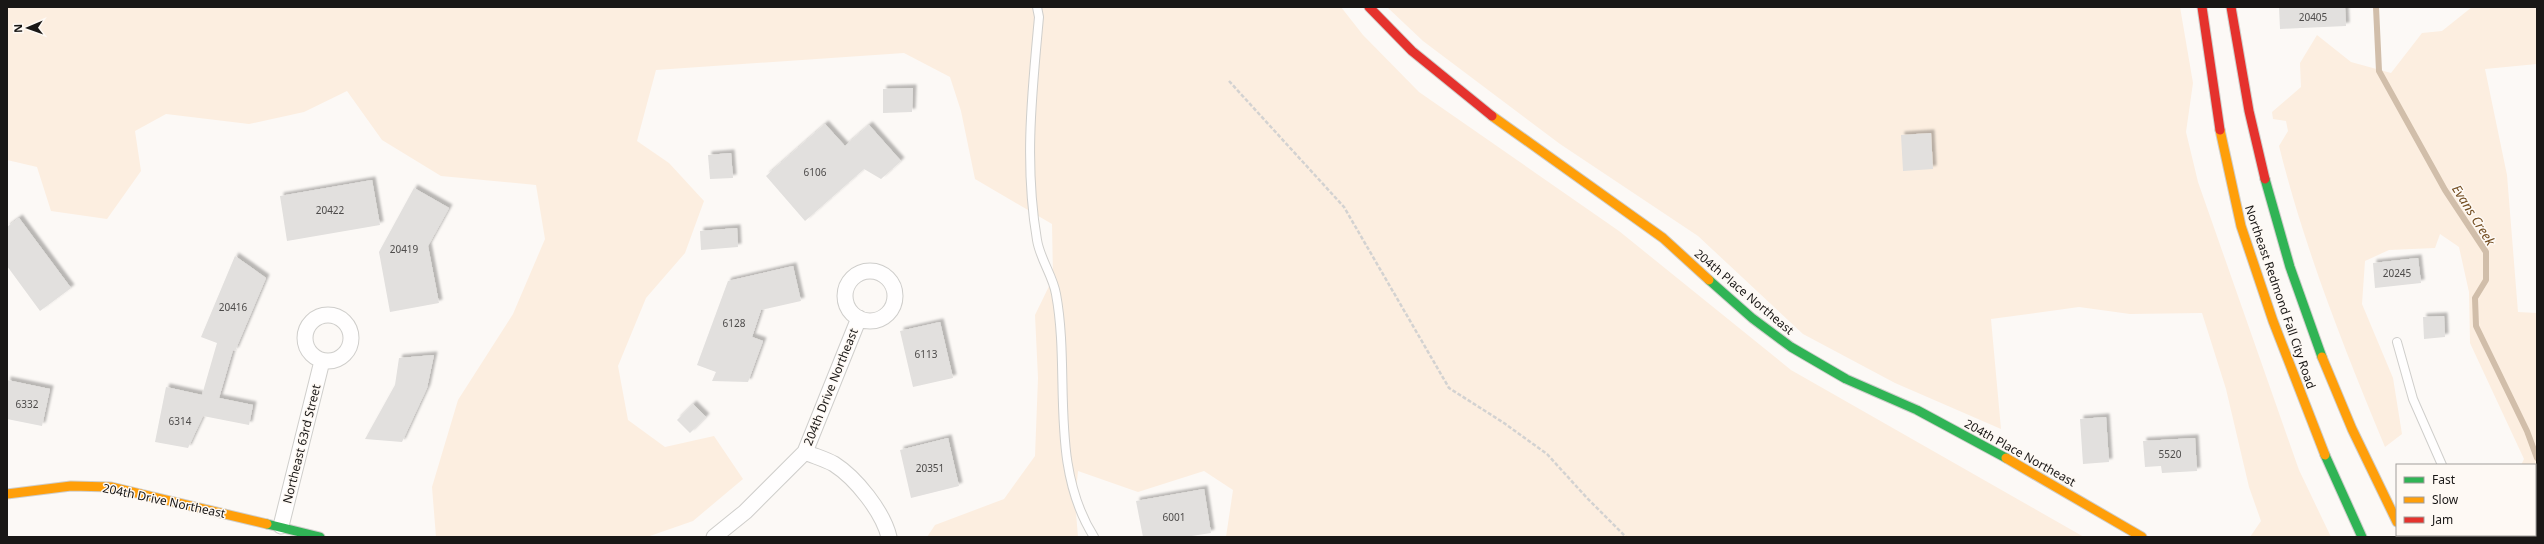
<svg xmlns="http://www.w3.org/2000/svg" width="2544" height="544" viewBox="0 0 2544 544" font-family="'Noto Sans',sans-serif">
	<defs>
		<filter id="shadow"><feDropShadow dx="3.5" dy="-3.5" stdDeviation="1" flood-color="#0004"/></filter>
	</defs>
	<rect width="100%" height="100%" fill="#fcf9f6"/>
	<path fill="#fceee0" d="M7 7H1341L1363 35 1419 92 1619 231 1791 370 2084 537H1226L1233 490 1204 471 1138 492 1078 471 1075 501 1078 537H927L935 525 1004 499 1035 456 1038 378 1035 315 1053 278 1052 224 975 179 961 111 950 77 904 53 656 70 637 141 669 163 704 201 685 253 646 298 618 366 628 420 665 447 714 436 743 479 693 521 647 537H436L432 487 458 400 513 314 545 239 536 185 441 176 382 140 347 91 304 112 249 124 166 114 135 131 141 171 107 219 51 211 37 167 7 160Z
		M1387 7H2180L2193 83 2186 132 2198 182 2299 470 2331 537H2250L2261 521 2249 487 2226 389 2202 313 2130 314 2079 307 1991 319 2001 429 1895 383 1803 334 1698 236 1560 144 1423 41Z
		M2472 7H2537V64L2485 69 2507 175 2518 312 2537 313V537H2473V535H2535V465H2521L2524 459 2470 343 2469 292 2459 247 2440 234 2435 248 2389 250 2365 261 2362 304 2393 378 2402 434 2385 447C2344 348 2305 250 2279 146L2288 131 2286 121 2273 119 2272 112 2301 87 2300 63 2317 35 2351 62 2391 73 2422 33 2442 31Z"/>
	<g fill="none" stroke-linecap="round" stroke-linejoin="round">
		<path stroke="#d1beaa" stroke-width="6" d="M2376 7 2379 71 2445 190 2486 252V280L2475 298 2476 326 2527 431 2537 458
			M2535 510 2537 499
			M2531 537V535"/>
	</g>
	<path fill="#e2e0de" filter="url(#shadow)" d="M2279 7H2345L2346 26 2280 29Z
		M913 88 912 112 883 113V89Z
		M825 124 845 146 869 125 901 161 881 179 864 169 805 221 766 176Z
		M1931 133 1933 169 1903 171 1901 135Z
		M731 153 733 178 710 179 708 155Z
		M372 180 380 225 287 241 280 196Z
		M414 188 449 208 428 246 439 303 390 312 379 252Z
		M19 218 71 288 40 311 7 266V227Z
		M737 228 738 247 701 250 700 231Z
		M235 256 266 278 235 351 233 350 219 398 253 405 249 425 203 416 188 448 155 442 166 387 202 395 217 343 201 337Z
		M2418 258 2421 283 2375 288 2373 263Z
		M793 266 801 301 761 310 752 337 763 341 748 382 712 381 716 372 697 365 728 281Z
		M2444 316 2445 337 2424 339 2423 317Z
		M940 322 953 378 913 387 900 331Z
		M434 355 427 388 402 442 365 439 395 385 399 358Z
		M7 380 50 389 42 426 7 419Z
		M693 404 706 417 690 433 677 420Z
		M2106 417 2109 462 2083 464 2080 419Z
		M948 438 959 486 911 498 900 450Z
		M2195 438 2197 471 2162 473 2161 466 2145 467 2143 441Z
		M1204 489 1211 533 1185 537H1143L1136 501Z"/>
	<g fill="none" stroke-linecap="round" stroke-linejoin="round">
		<defs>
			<path id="lane" d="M1037 7 1039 17C1032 93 1024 164 1037 240 1040 259 1053 276 1056 294 1071 375 1048 464 1094 537
				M2397 342 2413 399 2442 465
				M2458 537 2459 535"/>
			<path id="street" d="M845 296a25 25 0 1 1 50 0a25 25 0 1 1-50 0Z
				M305 338a23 23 0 1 1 46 0a23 23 0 1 1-46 0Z
				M805 452C814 456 825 459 834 464 856 478 883 512 889 537
				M281 526 322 361
				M714 537 745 512 805 452 859 318"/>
			<path id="fast" d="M2265 179 2290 267 2322 357
				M1709 280 1752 318 1791 347 1846 379 1917 410 2006 458
				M2325 455 2362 537
				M267 524 320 537"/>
			<path id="slow" d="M1492 116 1663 238 1709 280
				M2220 130 2241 226 2273 321 2325 455
				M2322 357 2352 429 2397 522
				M2006 458 2142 537
				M7 494 71 486 111 487 267 524"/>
			<path id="jam" d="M1369 7 1412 51 1492 116
				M2202 7 2220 130
				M2231 7 2249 111 2265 179"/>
		</defs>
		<use href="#lane" stroke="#cfcecb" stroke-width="10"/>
		<use href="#street" stroke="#cfcecb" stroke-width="17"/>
		<use href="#fast" stroke="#cfcecb" stroke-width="11"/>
		<use href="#slow" stroke="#cfcecb" stroke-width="11"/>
		<use href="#jam" stroke="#cfcecb" stroke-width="11"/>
		<path stroke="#d3d2d1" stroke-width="2.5" stroke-dasharray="4 2" stroke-linecap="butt" d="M1229 81 1344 207 1449 388 1504 423 1547 454 1587 498 1626 537"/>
		<use href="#lane" stroke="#fffefe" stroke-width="8"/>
		<use href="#street" stroke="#fffefe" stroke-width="15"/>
		<use href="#fast" stroke="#30b455" stroke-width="9"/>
		<use href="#slow" stroke="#ff9f0a" stroke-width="9"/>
		<use href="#jam" stroke="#e5322d" stroke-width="9"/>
	</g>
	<g text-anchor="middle" stroke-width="3" stroke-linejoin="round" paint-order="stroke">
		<g font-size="10" fill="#4d4b4a">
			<text x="2313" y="21">20405</text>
			<text x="815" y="176">6106</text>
			<text x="330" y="214">20422</text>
			<text x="404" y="253">20419</text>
			<text x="2397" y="277">20245</text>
			<text x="233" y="311">20416</text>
			<text x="734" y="327">6128</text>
			<text x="926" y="358">6113</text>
			<text x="27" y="408">6332</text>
			<text x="180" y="425">6314</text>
			<text x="2170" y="458">5520</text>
			<text x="930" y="472">20351</text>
			<text x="1174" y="521">6001</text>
		</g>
		<g font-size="12" fill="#191716" stroke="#fef9f4">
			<text transform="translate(1744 292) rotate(40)" y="4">204th Place Northeast</text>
			<text transform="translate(2280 297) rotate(71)" y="4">Northeast Redmond Fall City Road</text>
			<text transform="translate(831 387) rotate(-68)" y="4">204th Drive Northeast</text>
			<text transform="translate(302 444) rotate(-76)" y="4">Northeast 63rd Street</text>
			<text transform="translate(2020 453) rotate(29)" y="4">204th Place Northeast</text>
			<text transform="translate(164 501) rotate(12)" y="4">204th Drive Northeast</text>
		</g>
		<g font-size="13" font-style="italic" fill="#734d21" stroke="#fef9f4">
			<text transform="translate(2474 215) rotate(58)" y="5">Evans Creek</text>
		</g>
	</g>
	<rect width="2544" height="544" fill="none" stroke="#191716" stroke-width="16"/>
	<rect x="2396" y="464" width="140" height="72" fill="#fef9f4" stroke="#a29f9b"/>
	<rect x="2404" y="477" width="20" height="6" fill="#30b455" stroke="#a29f9b"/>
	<text x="2432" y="484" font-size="12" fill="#191716">Fast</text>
	<rect x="2404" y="497" width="20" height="6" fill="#ff9f0a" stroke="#a29f9b"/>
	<text x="2432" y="504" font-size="12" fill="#191716">Slow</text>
	<rect x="2404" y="517" width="20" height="6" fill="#e5322d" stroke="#a29f9b"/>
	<text x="2432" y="524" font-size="12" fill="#191716">Jam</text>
	<g transform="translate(28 28) rotate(268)" stroke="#fef9f4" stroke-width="3" paint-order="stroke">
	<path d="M0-3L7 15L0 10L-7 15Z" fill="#191716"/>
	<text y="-6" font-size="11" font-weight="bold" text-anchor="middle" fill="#191716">N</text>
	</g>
</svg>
